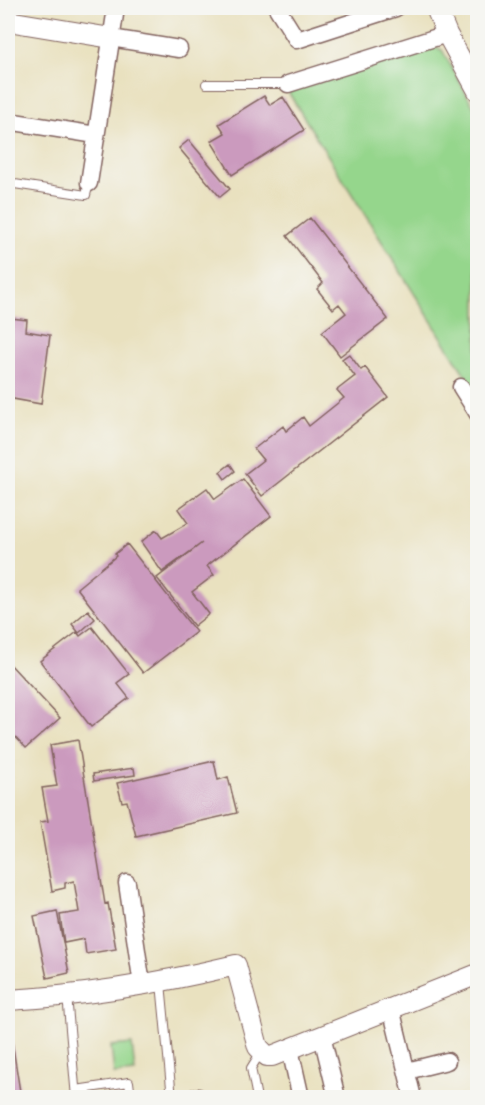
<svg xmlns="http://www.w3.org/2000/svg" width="485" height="1105" viewBox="0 0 485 1105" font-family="'Playpen Sans',sans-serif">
	<rect width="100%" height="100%" fill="#f6f6f2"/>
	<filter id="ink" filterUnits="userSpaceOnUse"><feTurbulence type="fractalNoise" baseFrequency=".0167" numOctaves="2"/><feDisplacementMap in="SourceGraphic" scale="12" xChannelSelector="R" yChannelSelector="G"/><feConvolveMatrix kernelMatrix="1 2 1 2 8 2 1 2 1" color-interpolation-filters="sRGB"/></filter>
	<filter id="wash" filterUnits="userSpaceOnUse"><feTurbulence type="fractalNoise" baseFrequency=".008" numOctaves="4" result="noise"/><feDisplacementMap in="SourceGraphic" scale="24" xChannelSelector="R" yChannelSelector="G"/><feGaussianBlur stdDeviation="1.35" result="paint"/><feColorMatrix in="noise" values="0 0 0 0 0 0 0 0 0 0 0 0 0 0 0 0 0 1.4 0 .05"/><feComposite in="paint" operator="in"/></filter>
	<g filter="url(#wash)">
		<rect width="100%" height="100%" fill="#e9e1bf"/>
		<path fill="#95d68c" stroke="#707a5c" stroke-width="1.5" d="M431 45 442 50 477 113V394L288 92Z
			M132 1044 135 1072 114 1074 111 1046Z"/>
		<g id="blocks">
			<path fill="#cb9abe" d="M264 96 270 105 283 97 304 130 232 175 211 141 225 133 219 124Z
				M189 140 230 189 220 197 179 148Z
				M310 218 388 319 340 356 322 332 346 313 339 304 333 309 317 289 323 283 287 236Z
				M11 318 27 320 26 331 50 335 41 404 8 398V329H10Z
				M349 354 361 370 365 367 388 397 262 496 245 474 263 460 254 449 283 426 286 431 303 417 309 426 344 398 337 390 355 376 342 359Z
				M230 464 235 471 225 479 220 472Z
				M243 479 271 516 207 566 214 575 192 592 209 614 194 626 157 578 202 543 162 572 141 542 156 530 162 538 188 523 178 509 207 488 215 499Z
				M127 544 196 632 143 673 77 588 116 556 115 554Z
				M88 610 95 619 79 633 72 624Z
				M92 627 129 674 117 683 129 698 91 727 40 661 77 632 80 636Z
				M8 662 60 718 26 748 8 729Z
				M78 740 105 904 108 903 116 949 86 954 84 939 64 943 60 915 79 912 74 881 65 883V888L52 891 40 822 48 821 42 788 57 786 50 745Z
				M214 761 218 780 228 777 237 813 136 836 127 801 122 802 117 783Z
				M134 768 135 775 94 781 93 774Z
				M57 911 69 973 47 978 34 916Z
				M8 1022H9L21 1098H8Z"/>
		</g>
	</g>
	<g filter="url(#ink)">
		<use href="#blocks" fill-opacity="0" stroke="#82635f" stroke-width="1.5"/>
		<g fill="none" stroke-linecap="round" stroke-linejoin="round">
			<defs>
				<path id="service" d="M206 84H288
					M8 183 86 195 89 183
					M161 983 172 1098
					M67 995 76 1098
					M76 1090 129 1082 131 1098
					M257 1098 251 1068 261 1052"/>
				<path id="minor" d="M277 8 297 40 396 8
					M111 38 179 49
					M288 84 447 34
					M8 121 96 135
					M89 183 116 8
					M461 387 478 414
					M127 883 142 985
					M391 1008 413 1098
					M322 1036 337 1098
					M290 1049 301 1098
					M407 1071 447 1061
					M192 1098 198 1097"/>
				<path id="tertiary" d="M436 8 447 34 478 91
					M8 21 111 38
					M8 1000C85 996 161 983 236 965L258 1047 267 1056H272L478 974"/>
			</defs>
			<use href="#service" stroke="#82635f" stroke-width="10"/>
			<use href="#minor" stroke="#82635f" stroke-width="19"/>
			<use href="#tertiary" stroke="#82635f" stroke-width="22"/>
			<use href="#service" stroke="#fff" stroke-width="8"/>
			<use href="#minor" stroke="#fff" stroke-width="16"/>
			<use href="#tertiary" stroke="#fff" stroke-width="20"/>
		</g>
	</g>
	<rect width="485" height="1105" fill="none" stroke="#f6f6f2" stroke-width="30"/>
</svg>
